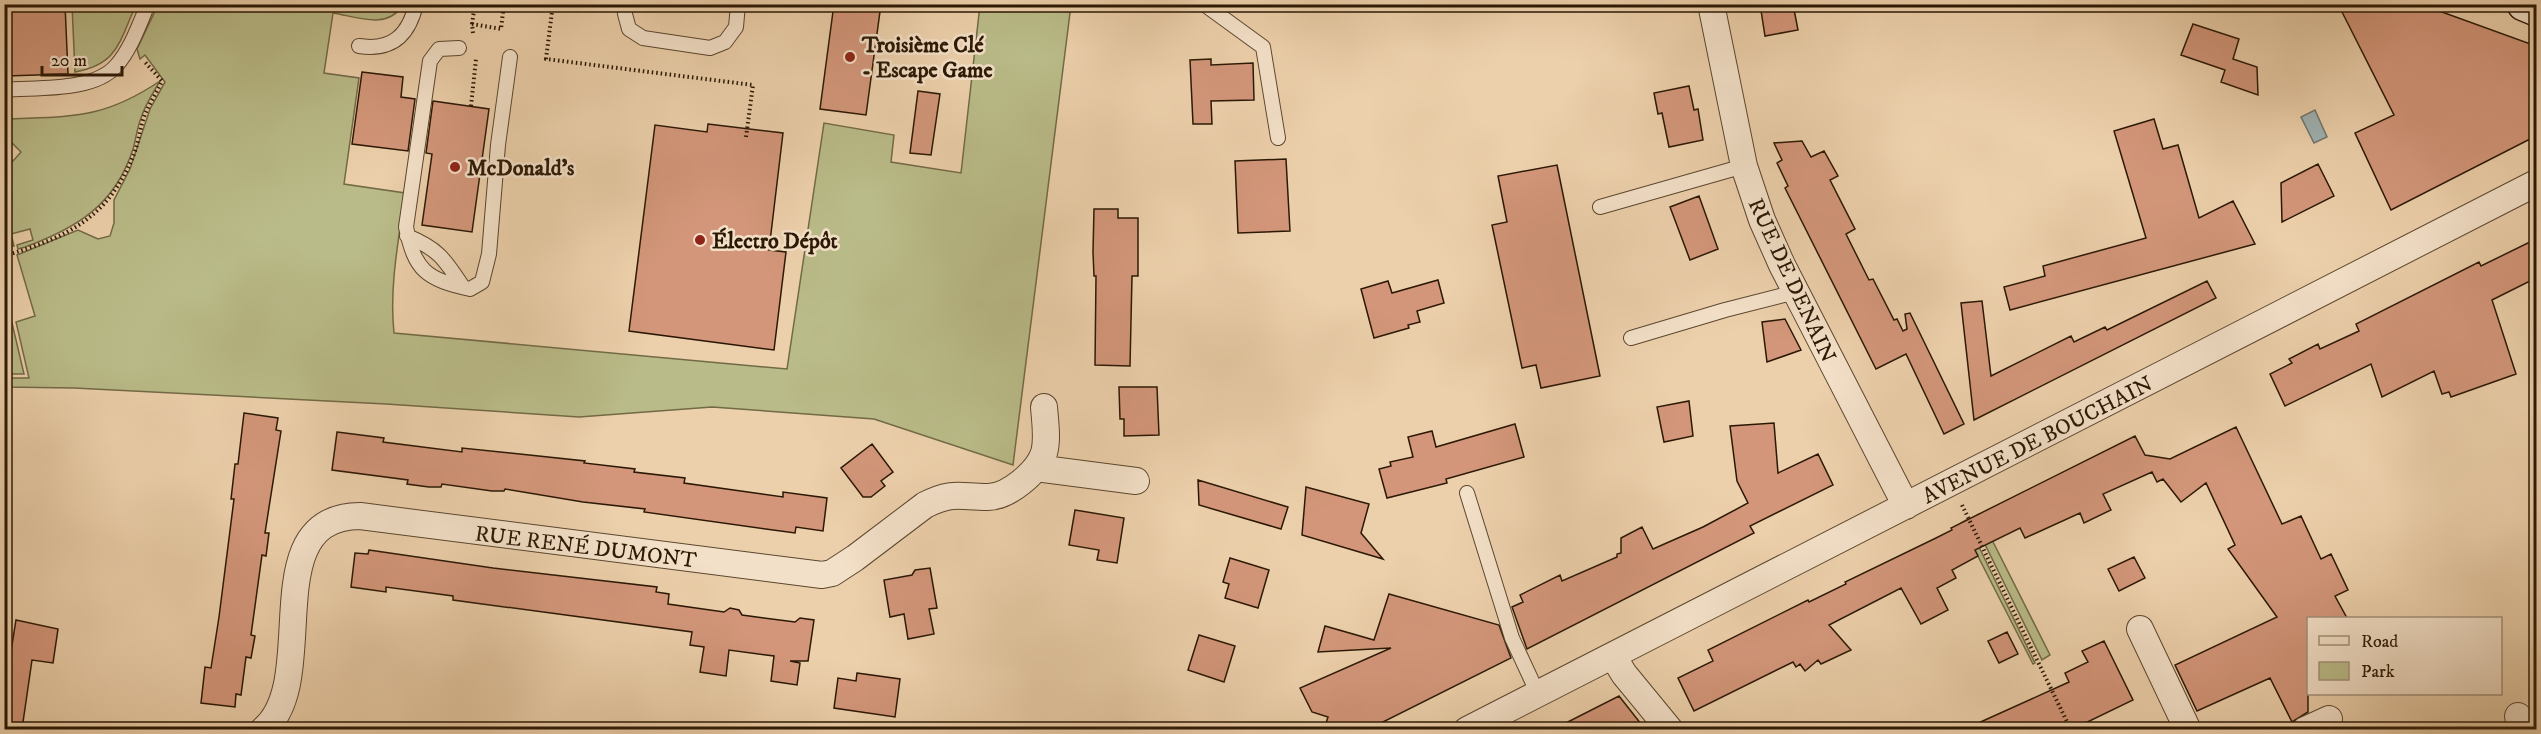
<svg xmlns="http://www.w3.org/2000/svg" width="2541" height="734" viewBox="0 0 2541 734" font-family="'IM FELL DW Pica',serif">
	<rect width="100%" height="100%" fill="#ecd0ab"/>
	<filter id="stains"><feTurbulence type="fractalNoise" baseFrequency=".00333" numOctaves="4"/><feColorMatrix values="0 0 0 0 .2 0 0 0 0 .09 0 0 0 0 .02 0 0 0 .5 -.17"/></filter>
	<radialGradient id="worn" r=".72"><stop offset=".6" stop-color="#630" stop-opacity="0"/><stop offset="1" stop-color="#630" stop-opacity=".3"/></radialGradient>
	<path fill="#b9bb88" stroke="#726a46" stroke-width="1.5" d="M169 4 403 5C387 30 358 17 333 13L324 73 359 78 344 184 405 193C399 239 389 286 394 333L787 369 824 123 894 135 891 162 961 173 980 5H1071L1013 465 874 419 712 407 579 417 386 404 74 388 5 387V378H29L16 322 35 316 17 255 78 230 98 239 110 236 114 223V200L130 169 150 109 165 82 145 55 140 59 137 49 157 7 165 11Z
		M72 5H136C119 41 119 64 75 72Z
		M160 81C153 93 145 105 141 118 137 128 136 139 133 149 115 205 77 228 25 247L18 249 17 245 33 240 30 229 11 234 14 246 9 247 11 252 5 253V154L13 161 21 152 12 143 10 144 5 141V119C71 116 102 120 160 81Z
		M12 323 24 374H5V325Z
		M1979 514 2050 655 2042 660 1972 518Z
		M1966 520 2035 663 2033 664 1961 523Z"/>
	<path fill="#9fb3b5" stroke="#71756e" stroke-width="1.5" d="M2315 110 2327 137 2314 143 2301 117Z"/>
	<path fill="#d3967a" stroke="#2b1804" stroke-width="1.5" d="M4 4H65L68 74 6 76Z
		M834 4H881L866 115 820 109Z
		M1760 4H1793L1798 30 1765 36Z
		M2338 4H2420L2536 46V136L2391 210 2355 133 2394 115Z
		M2193 24 2239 39 2233 59 2257 67 2258 95 2221 82 2225 70 2181 55Z
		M1211 59V65L1253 63 1254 100 1211 101 1212 124H1193L1190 60Z
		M362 72 403 77 401 97 415 99 408 151 352 144Z
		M1689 86 1694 110 1698 109 1703 140 1669 147 1662 113 1658 114 1654 93Z
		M918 91 940 94 931 155 910 153Z
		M433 101 489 109 472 232 422 225 432 154 426 153Z
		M2154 119 2163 149 2178 145 2199 218 2233 201 2255 244 2010 310 2004 287 2045 276 2043 266 2146 238 2114 131Z
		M708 124 783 133 769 250 786 252 774 350 629 331 655 125 707 132Z
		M1802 141 1811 157 1824 151 1838 176 1830 180 1855 229 1846 234 1869 280 1873 279 1894 320 1897 319 1903 331 1907 329 1905 314 1910 313 1964 424 1944 434 1906 354 1876 369 1785 188 1788 186 1777 163 1782 160 1774 143Z
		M1286 159 1290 231 1238 233 1235 161Z
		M2318 164 2334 196 2282 222 2281 183Z
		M1557 165 1600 376 1541 388 1536 365 1522 368 1492 225 1507 222 1498 176Z
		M1699 196 1718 249 1690 260 1670 207Z
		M1094 209H1118V218H1138V276H1132L1130 366 1095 365 1096 276H1094L1093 252Z
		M2536 239V278L2492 300 2516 374 2451 397 2449 392 2442 394 2434 371 2382 397 2371 364 2285 406 2270 374 2292 363 2289 359 2318 344 2320 349 2359 331 2356 324 2479 262 2481 266Z
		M1438 280 1444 303 1417 311 1420 322 1408 325 1409 328 1374 338 1361 289 1388 281 1392 293Z
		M2207 281 2216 298 1974 420 1961 303 1982 301 1991 376 2071 336 2074 342 2105 327 2107 330Z
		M1785 319 1801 350 1767 362 1762 322Z
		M1119 387H1157L1159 435 1124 436V419H1120Z
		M1689 401 1693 436 1664 442 1657 407Z
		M244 413 278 418 276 430 281 431 265 533H269L266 556 262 555 251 635 255 636 251 658 246 657 241 695 236 694 235 707 201 703 205 667 211 668 219 617 234 499H231L235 464H238Z
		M1774 423 1778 473 1818 454 1833 485 1750 526 1754 533 1527 649 1512 607 1523 602 1520 595 1560 575 1562 581 1617 557V554L1621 553V538L1642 527 1653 549 1703 527 1748 503 1737 481 1730 426Z
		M1515 424 1524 457 1446 479 1447 483 1387 498 1379 469 1391 466 1390 462 1413 457 1408 437 1432 431 1436 447Z
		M2236 427 2282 524 2301 516 2321 559 2331 554 2348 590 2335 596 2347 618H2308V712L2292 722 2270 678 2197 711 2175 665 2277 617 2228 549 2235 545 2206 483 2181 502 2163 479 2157 482 2152 472 2103 494 2111 510 2084 523 2080 513 2025 538 2020 528 1975 550 1978 556 1952 570 1956 578 1937 588 1948 610 1921 624 1901 588 1829 625 1851 650 1821 664 1818 660 1805 671 1800 664 1796 667 1793 662 1694 711 1678 678 1713 661 1708 650 1808 600 1809 602 1846 584 1845 582 1936 538 1952 530 1951 528 2135 436 2145 455 2170 459Z
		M337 432 384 438 383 442 462 452V448L585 461 584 463 635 469 634 472 685 478 684 483 783 497V492L827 498 823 531 796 527 795 533 644 512 645 509 583 502 505 489 504 491H492L442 484 441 487H429L407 484 408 480 332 470Z
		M872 444 893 472 881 481 885 486 871 497H863L841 468Z
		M1198 480 1288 507 1281 529 1199 505Z
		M1306 487 1369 504 1361 533 1383 559 1302 535Z
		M1075 510 1124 518 1117 563 1097 560 1099 550 1069 545Z
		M369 550 493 568 657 587 656 592 669 594 668 604 724 612 730 608 739 610 742 615 795 622 800 618 814 620 808 661H790L800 663 797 685 771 681 774 656 729 650 726 676 700 672 704 647 690 645 692 632 453 600V596L386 587V592L351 587 355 553 368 554Z
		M2134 557 2145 578 2119 591 2108 569Z
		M1230 558 1269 570 1258 608 1225 598 1229 584 1223 582Z
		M930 568 937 608 929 609 934 634 908 639 904 614 890 617 884 580 912 575 915 570Z
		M1389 594 1499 625 1511 658 1369 729H1324L1328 717 1312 712 1300 688 1391 648 1318 652 1325 626 1374 640Z
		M16 620 58 629 53 663 32 660 22 729H4V695Z
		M2007 632 2018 654 1999 663 1988 641Z
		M1199 635 1235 646 1224 682 1188 670Z
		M2104 641 2133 700 2073 729H1965L2069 682 2065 673 2088 662 2082 651Z
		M857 673 900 679 895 717 834 708 838 678 856 681Z
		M1619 696 1645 729H1554Z"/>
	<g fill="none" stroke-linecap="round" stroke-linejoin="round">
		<defs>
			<path id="lane" d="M626 4 625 14 629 29 643 38 710 48 725 42 736 27 738 4
				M1207 4 1208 7 1263 47 1278 138
				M359 46C392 51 409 35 416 4
				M459 48 439 49 430 61 406 227C415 271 426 279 470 289L482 282 489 254 498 145 510 57
				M4 90C37 87 93 92 116 66 131 49 139 25 148 4
				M1600 207 1744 166
				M407 236C439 249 445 260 463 287
				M1631 338 1725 310 1796 292
				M1467 493 1512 638 1538 694"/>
			<path id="street" d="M1711 4 1744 166 1762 220 1782 265 1906 506
				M1036 468 1136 481
				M2140 629 2188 730
				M1613 656 1624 674 1670 730
				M2518 716 2521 730
				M263 730C323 681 253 517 360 516L822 575 832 573 855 558 925 505C953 491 959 497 988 497 1008 497 1038 472 1044 453 1048 439 1045 421 1044 407
				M1467 730 2536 183
				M2305 730 2329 719"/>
			<path id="secondary" d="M2524 4 2536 9"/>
		</defs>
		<use href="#lane" stroke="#5b462e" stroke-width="16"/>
		<use href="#street" stroke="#5b462e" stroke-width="28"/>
		<use href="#secondary" stroke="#2b1804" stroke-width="36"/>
		<path stroke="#2b1804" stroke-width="4" stroke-dasharray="1.5 3" stroke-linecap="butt" d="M553 4 546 59 753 85 746 137
			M472 24 475 4
			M473 33 472 24 501 29 504 4
			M471 106 476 59
			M4 256C67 237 108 219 134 154 139 141 140 127 145 114 150 103 157 92 162 81L144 61
			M1962 505 2071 730"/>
		<use href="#lane" stroke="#f3e0c8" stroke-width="14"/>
		<use href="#street" stroke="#f3e0c8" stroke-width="26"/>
		<use href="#secondary" stroke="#f3e0c8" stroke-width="33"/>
	</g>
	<g fill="#8f2418" stroke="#f3e0c8" stroke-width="2">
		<circle cx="850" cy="57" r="6"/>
		<circle cx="455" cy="167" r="6"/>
		<circle cx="700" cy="240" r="6"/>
	</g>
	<g text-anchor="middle" stroke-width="5" stroke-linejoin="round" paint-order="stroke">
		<g font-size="22" font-weight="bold" fill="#2b1804" stroke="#f3e0c8" text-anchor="start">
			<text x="862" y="52">Troisième Clé<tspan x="862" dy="25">- Escape Game</tspan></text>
			<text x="467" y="175">McDonald's</text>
			<text x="712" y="248">Électro Dépôt</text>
		</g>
		<g font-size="22" fill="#2b1804" stroke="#f3e0c8">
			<text transform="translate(1793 280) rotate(65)" y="8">RUE DE DENAIN</text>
			<text transform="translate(2037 439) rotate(-27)" y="8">AVENUE DE BOUCHAIN</text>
			<text transform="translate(586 546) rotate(7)" y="8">RUE RENÉ DUMONT</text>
		</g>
	</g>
	<rect width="2541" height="734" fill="none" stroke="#ecd0ab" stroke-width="24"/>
	<rect x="6" y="6" width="2529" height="722" fill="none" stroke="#2b1804" stroke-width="3"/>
	<rect x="12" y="12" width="2517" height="710" fill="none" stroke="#2b1804" stroke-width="1.5"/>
	<rect x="2307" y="617" width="195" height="78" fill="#f3e0c8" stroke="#a3907a" stroke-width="1.5"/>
	<rect x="2319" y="636" width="30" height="9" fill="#f3e0c8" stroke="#a3907a" stroke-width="1.5"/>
	<text x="2361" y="647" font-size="18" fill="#2b1804">Road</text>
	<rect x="2319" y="662" width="30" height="18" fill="#b9bb88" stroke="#a3907a" stroke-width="1.5"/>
	<text x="2361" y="677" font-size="18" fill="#2b1804">Park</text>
	<path d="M42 66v9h80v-9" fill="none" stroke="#2b1804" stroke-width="3"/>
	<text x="51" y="66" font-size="18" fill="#2b1804" stroke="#f3e0c8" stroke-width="4.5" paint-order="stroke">20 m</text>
	<rect width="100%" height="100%" filter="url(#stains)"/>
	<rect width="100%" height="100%" fill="url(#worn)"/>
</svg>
